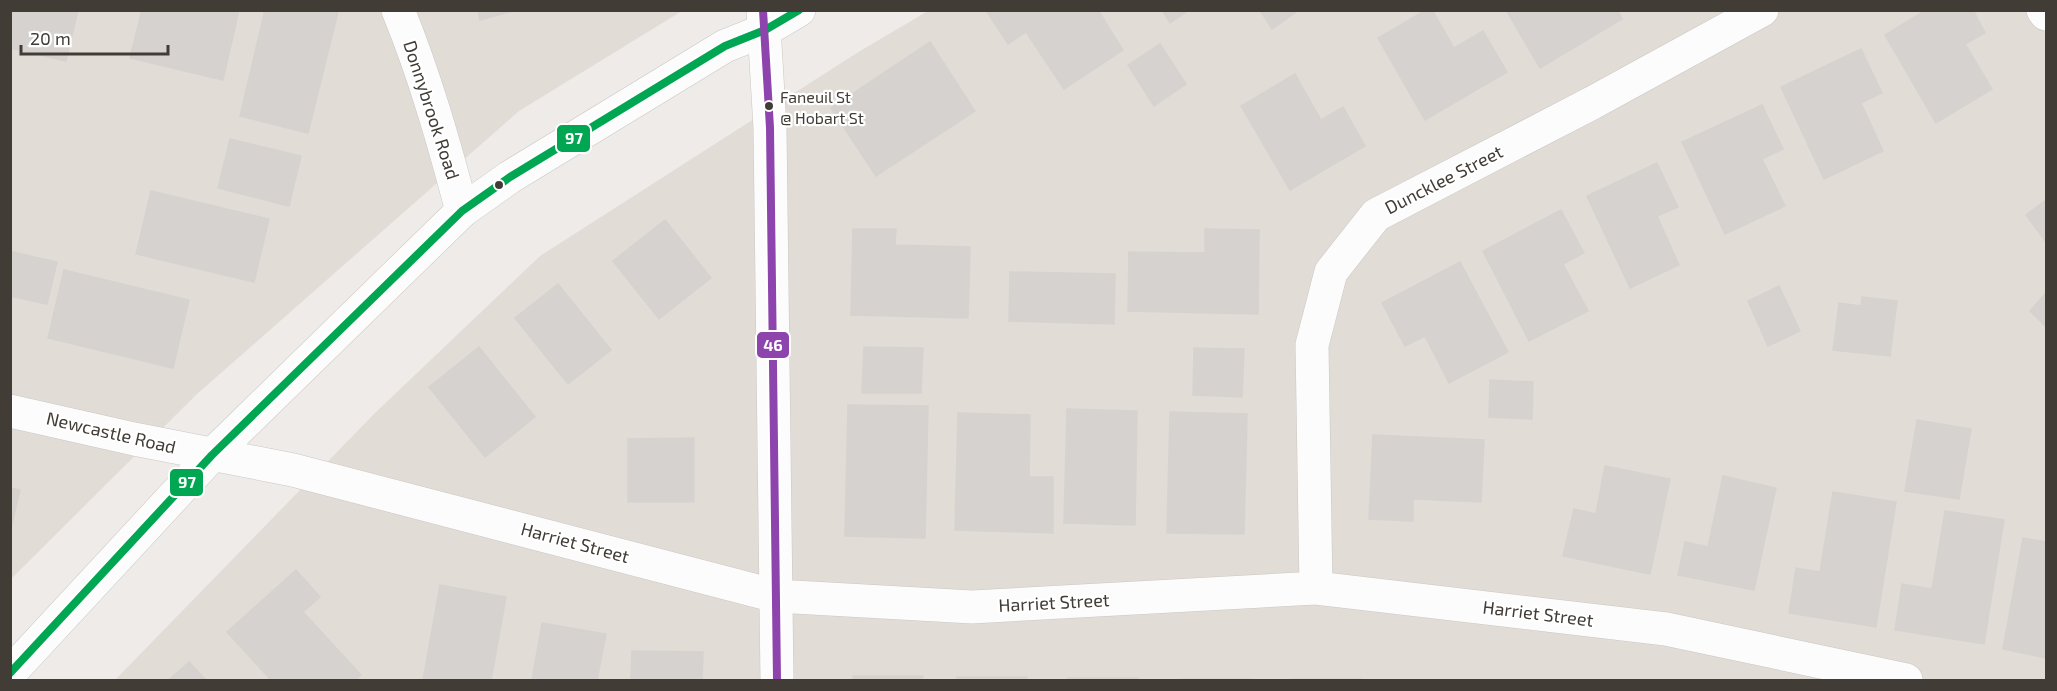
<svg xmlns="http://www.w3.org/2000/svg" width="2057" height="691" viewBox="0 0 2057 691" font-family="'Exo 2',sans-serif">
	<rect width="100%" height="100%" fill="#eeebe8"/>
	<path fill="#e1dcd6" d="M11 11H682L519 111 197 394 11 579Z
		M928 11H2046V680H115L375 413 540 256 860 51Z"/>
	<path fill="#d6d2cf" stroke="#d6d2ce" stroke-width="1.5" d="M12 10H78L66 61 10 48Z
		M142 10H239L223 80 130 58Z
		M265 10 338 12 308 133 240 116Z
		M478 10H516L480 20Z
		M989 10H1098L1123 50 1064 89 1026 32 1008 44 987 12Z
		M1162 10H1189L1170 23Z
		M1260 10H1299L1272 29Z
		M1426 10H1432L1454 48 1483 31 1507 72 1425 120 1378 38Z
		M1506 10H1618L1622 19 1540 68Z
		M1926 10H1973L1985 33 1965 44 1992 89 1936 123 1885 35Z
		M930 42 975 111 876 176 831 108Z
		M1160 44 1186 84 1154 106 1128 65Z
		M1861 49 1882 93 1861 103 1883 151 1824 179 1781 87Z
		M1295 74 1321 120 1343 107 1365 146 1290 190 1241 106Z
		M1762 105 1783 149 1762 159 1785 206 1725 234 1682 142Z
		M230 139 301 156 289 206 218 188Z
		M1657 163 1678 207 1657 216 1679 265 1630 288 1587 196Z
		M151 191 269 219 254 282 136 254Z
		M2046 200V242L2026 215Z
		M1561 210 1584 253 1563 264 1588 311 1529 341 1483 251Z
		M665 220 711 278 659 319 613 261Z
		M853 229H896L895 245 970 247 968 318 851 315Z
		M1205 229 1259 230 1258 314 1128 311 1129 252 1205 253Z
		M13 252 57 262 47 304 10 296V265Z
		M1460 262 1508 352 1449 383 1425 336 1405 346 1382 303Z
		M64 270 189 300 173 368 48 338Z
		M1010 272 1115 274 1114 324 1009 321Z
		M558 284 611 350 568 384 515 318Z
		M1779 286 1800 331 1768 346 1748 301Z
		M2046 293V327L2030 311Z
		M1862 297 1897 301 1890 356 1833 350 1839 303 1861 306Z
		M479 347 535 417 485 457 429 387Z
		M864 347 923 348 921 393H862Z
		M1194 348 1244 349 1242 397 1193 395Z
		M1490 380 1533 382 1532 419 1489 417Z
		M848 405 928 406 925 538 845 536Z
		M1067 409 1137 411 1135 525 1064 523Z
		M1170 412 1247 414 1244 534 1167 533Z
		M958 413 1030 415 1029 477H1053V533L955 530Z
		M1917 420 1971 429 1959 499 1905 491Z
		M1373 435 1484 440 1481 502 1413 499V521L1369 519Z
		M694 438V502H628V439Z
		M1605 466 1670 479 1650 574 1563 556 1574 509 1596 514Z
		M1723 476 1776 488 1754 590 1678 575 1685 542 1708 547Z
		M10 488 20 490 10 532Z
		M1833 492 1896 502 1876 627 1789 613 1796 568 1820 572Z
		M1945 511 2004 520 1984 644 1895 630 1902 584 1932 589Z
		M2023 538 2046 542V658L2003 649Z
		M296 570 320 597 303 612 361 675 355 680H271L227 632Z
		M440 585 506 597 491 680H423Z
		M542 623 606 634 597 680H532Z
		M632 651 703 652 702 680H631Z
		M189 662 206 680H169Z
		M853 676H923L922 680H853Z
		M957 677H1027L1026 680H957Z
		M1068 678H1138V680H1068Z
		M1181 679H1251V680H1181Z
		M1292 679H1362L1292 680Z"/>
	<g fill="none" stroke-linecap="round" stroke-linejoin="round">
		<defs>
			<path id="minor" d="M398 10C425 76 444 143 462 211
				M763 10 770 128 777 680
				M2043 10 2046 14
				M10 411 134 439 293 470 776 596 972 607 1316 588 1666 629 1906 680
				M1316 588 1312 345 1331 272 1376 215 1592 103 1762 10"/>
			<path id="tertiary" d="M10 673 212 455 462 211 510 177 725 46 765 30 799 10"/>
		</defs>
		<use href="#minor" stroke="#cac7c4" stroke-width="34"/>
		<use href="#tertiary" stroke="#cac7c4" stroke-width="34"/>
		<use href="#minor" stroke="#fcfcfc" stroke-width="33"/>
		<use href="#tertiary" stroke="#fcfcfc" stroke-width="33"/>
		<defs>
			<path id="bus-1" d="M10 673 212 455 462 211 510 177 725 46 765 30 799 10"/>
			<path id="bus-2" d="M763 10 770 128 777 680"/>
		</defs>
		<use href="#bus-1" stroke="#fff" stroke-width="12"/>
		<use href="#bus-2" stroke="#fff" stroke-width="12"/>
		<use href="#bus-1" stroke="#00a651" stroke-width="8"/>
		<use href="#bus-2" stroke="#8e44ad" stroke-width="8"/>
	</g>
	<g fill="#423c36" stroke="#fff" stroke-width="2">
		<circle cx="769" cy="106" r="5"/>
		<circle cx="499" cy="185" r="5"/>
	</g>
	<g text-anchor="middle" stroke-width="4.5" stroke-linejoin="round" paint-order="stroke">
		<g font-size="16" fill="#423c36" stroke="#fff" text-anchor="start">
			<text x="780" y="103">Faneuil St<tspan x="780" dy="21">@ Hobart St</tspan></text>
		</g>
		<g font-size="18" fill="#423c36" stroke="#fff">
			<text transform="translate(431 110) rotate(72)" y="6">Donnybrook Road</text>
			<text transform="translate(1444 180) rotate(-27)" y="6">Duncklee Street</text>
			<text transform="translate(111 433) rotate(13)" y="6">Newcastle Road</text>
			<text transform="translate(575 543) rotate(15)" y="6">Harriet Street</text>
			<text transform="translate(1054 603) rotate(-3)" y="6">Harriet Street</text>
			<text transform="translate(1538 614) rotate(7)" y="6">Harriet Street</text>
		</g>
	</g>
	<g stroke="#fff" stroke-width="2">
		<rect x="556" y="124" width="35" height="29" rx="6" fill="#00a651"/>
		<rect x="756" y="331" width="34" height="28" rx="6" fill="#8e44ad"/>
		<rect x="169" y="468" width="35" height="29" rx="6" fill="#00a651"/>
	</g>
	<g font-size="16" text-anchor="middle" font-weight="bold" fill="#fff">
		<text x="574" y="144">97</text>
		<text x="773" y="351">46</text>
		<text x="187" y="488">97</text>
	</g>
	<rect width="2057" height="691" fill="none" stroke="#423c36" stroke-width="24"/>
	<path d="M21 45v9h147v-9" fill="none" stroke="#423c36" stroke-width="3"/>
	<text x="30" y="45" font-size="18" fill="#423c36" stroke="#ffffff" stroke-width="4.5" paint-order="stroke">20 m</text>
</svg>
